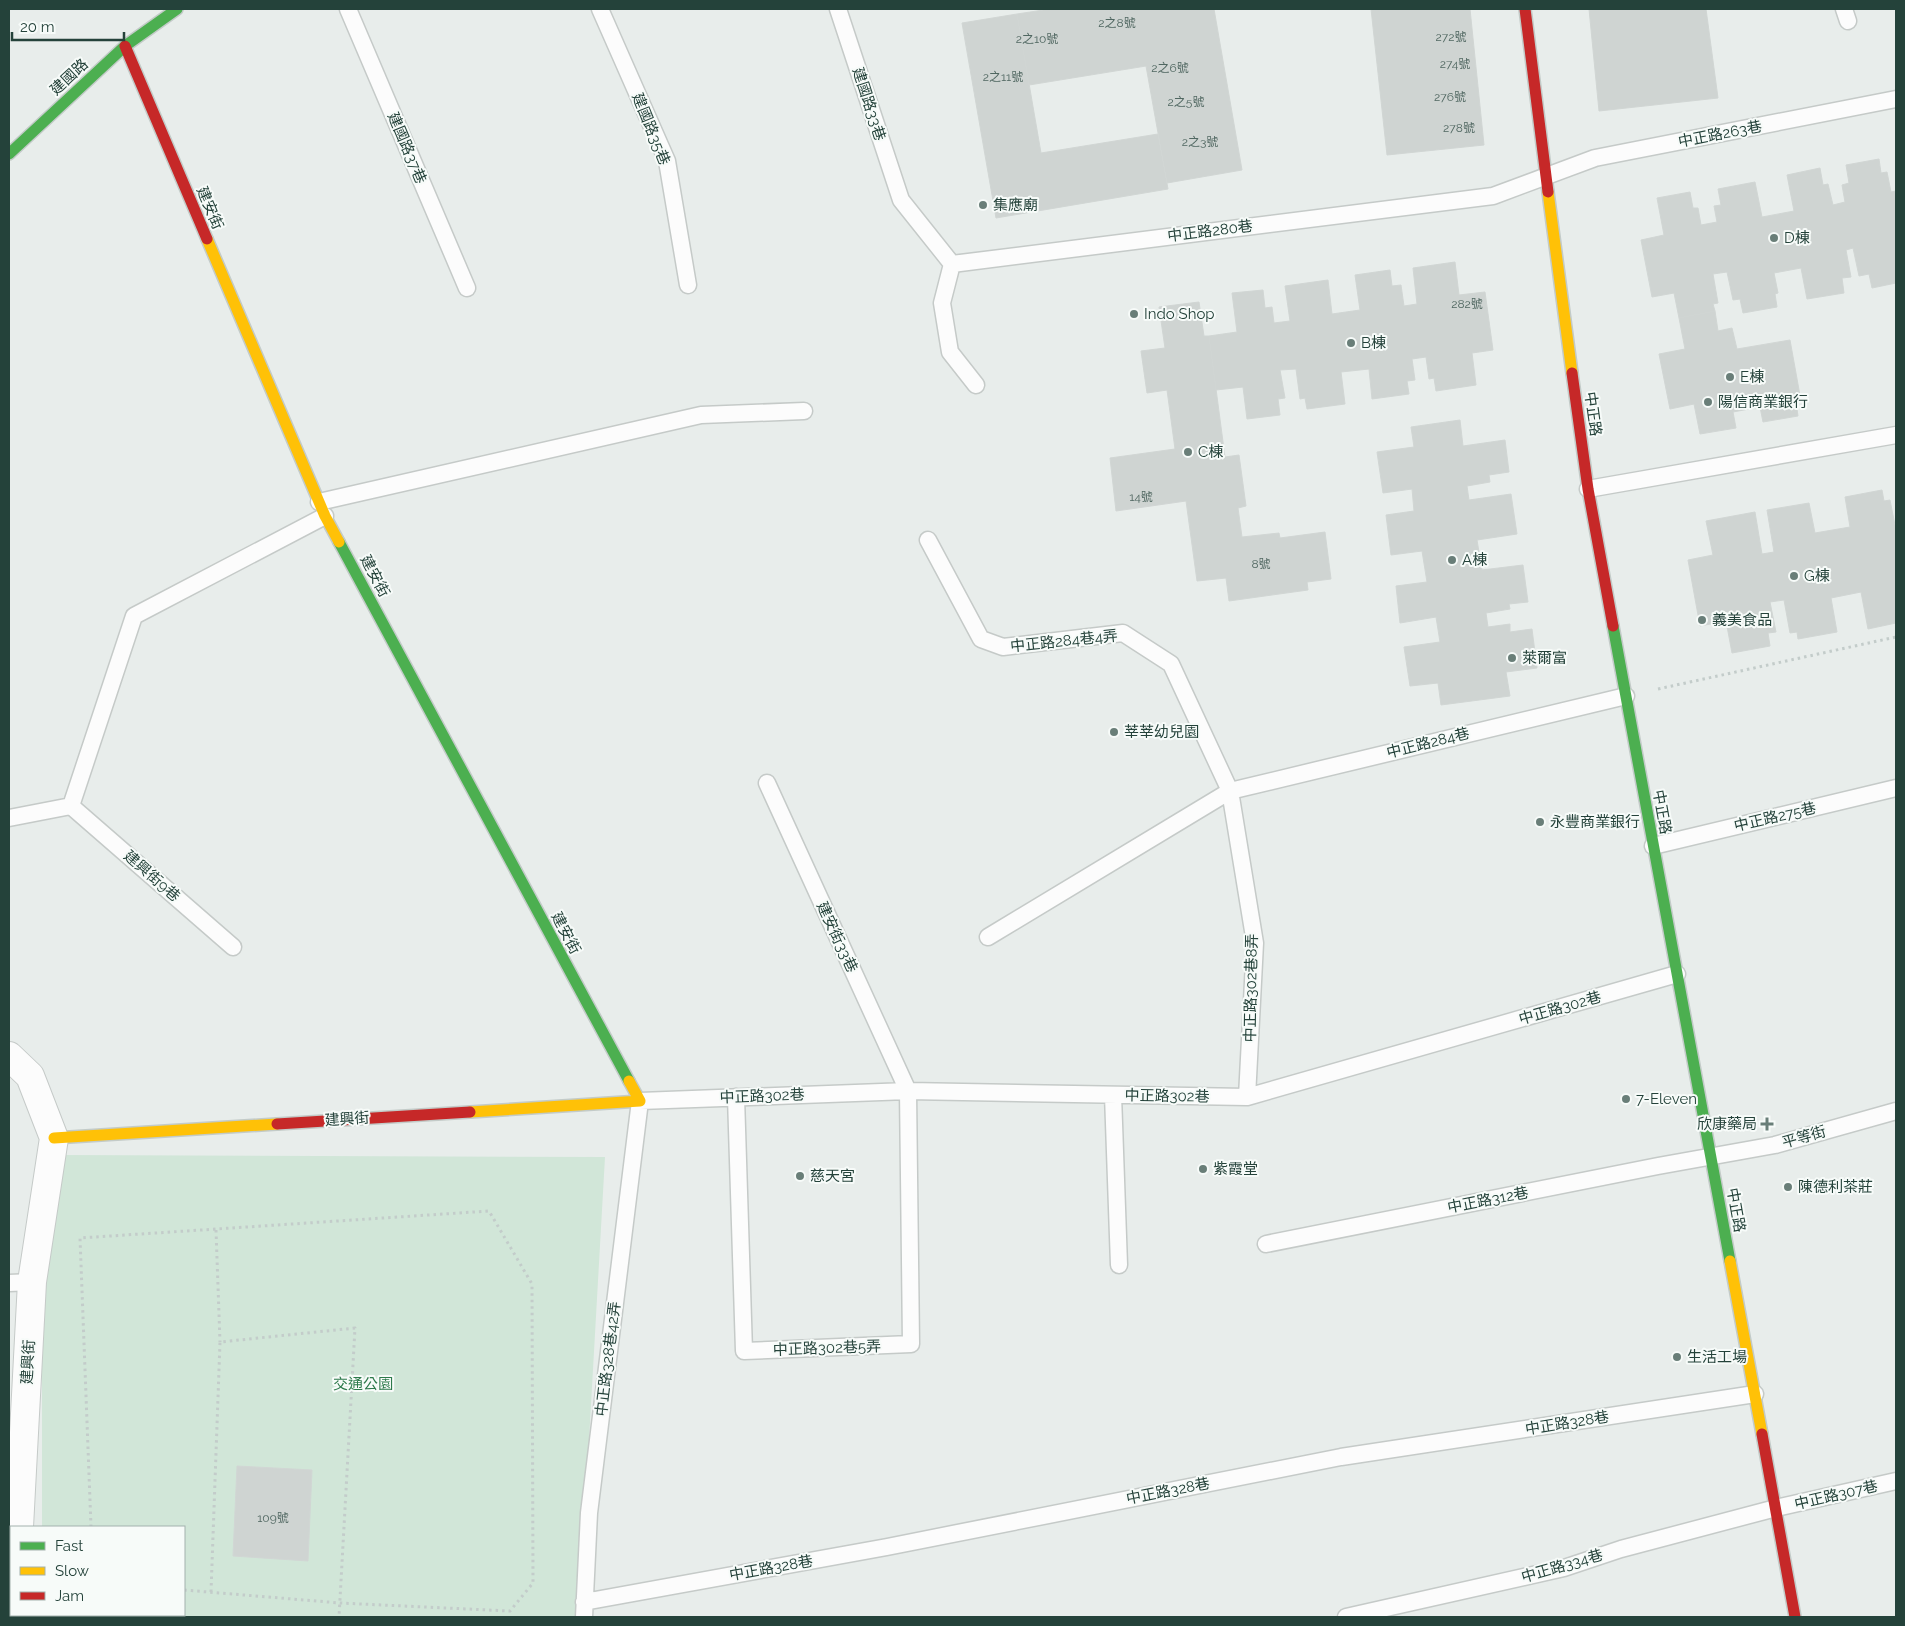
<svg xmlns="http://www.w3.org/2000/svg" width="1905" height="1626" viewBox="0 0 1905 1626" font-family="Raleway,'Noto Sans TC',sans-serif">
	<rect width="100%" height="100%" fill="#e8edeb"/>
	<path fill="#d1e6d8" d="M60 1155 605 1157 579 1617H42V1615H184V1527H42V1250Z"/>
	<path fill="#cfd4d2" stroke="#d1d6d4" d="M1050 9H1214L1242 170 1167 183 1146 66 1029 85 1017 14Z
		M1371 9H1470L1484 145 1387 155Z
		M1589 9H1706L1718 98 1599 111Z
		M1017 14 1041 153 1158 134 1168 189 996 218 962 23Z
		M1879 159 1881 173 1887 172 1891 192 1896 191V283L1872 288 1869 274 1859 276 1853 248 1846 250 1851 277 1842 278 1844 293 1807 299 1801 268 1774 273 1778 293 1775 294 1777 307 1743 313 1740 299 1733 300 1727 272 1713 274 1718 303 1713 304 1715 311 1679 318 1674 293 1652 297 1641 240 1664 235 1657 198 1690 192 1693 208H1698L1701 225 1717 222 1714 206 1721 205 1718 189 1755 182 1762 217 1794 211 1787 175 1820 168 1823 185 1828 184 1833 205 1845 202 1842 185 1849 183 1846 165Z
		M1455 262 1459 295 1485 292 1493 350 1472 353 1476 385 1436 391 1434 378 1429 379 1426 357 1412 359 1415 380 1407 381 1409 394 1372 399 1369 369 1341 372 1345 404 1307 409 1305 398 1300 399 1296 369 1280 370 1285 398 1278 399 1280 415 1247 419 1243 387 1216 390 1209 336 1237 332 1232 293 1263 290 1265 308 1272 307 1274 323 1290 321 1285 286 1328 280 1332 314 1360 310 1355 275 1390 270 1392 286 1401 285 1404 306 1417 304 1413 268Z
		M1199 302 1204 336H1209L1225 457 1239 455 1246 506 1238 508 1242 537 1279 533 1280 538 1325 532 1331 579 1307 582 1308 590 1229 601 1226 578 1197 581 1186 501 1116 511 1110 458 1175 449 1167 390 1147 393 1141 351 1165 348 1159 307Z
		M1715 311 1718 331 1732 328 1737 349 1790 340 1801 401 1796 402 1798 416 1763 422 1760 407 1733 412 1736 428 1700 434 1694 404 1670 409 1659 354 1685 349 1679 318Z
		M1460 420 1463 446 1505 440 1509 472 1489 475 1490 482 1467 486 1469 500 1511 494 1517 534 1477 540 1482 570 1523 565 1528 602 1509 604 1510 609 1486 613 1488 627 1510 624V632L1532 629 1537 668 1506 672 1510 696 1441 705 1438 683 1410 686 1404 647 1440 642 1436 617 1400 623 1396 586 1427 582 1422 551 1391 555 1386 515 1414 511 1412 489 1383 493 1377 452 1414 447 1411 427Z
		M1882 490 1884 501 1890 500 1895 525H1896V623L1868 629 1861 592 1831 598 1837 632 1798 639 1797 632 1790 633 1784 600 1770 602 1776 632 1768 633 1770 646 1732 653 1726 621 1700 626 1688 560 1713 555 1706 521 1755 512 1762 554 1774 552 1767 510 1809 503 1815 533 1850 527 1845 497Z
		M237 1466 312 1470 308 1561 233 1556Z"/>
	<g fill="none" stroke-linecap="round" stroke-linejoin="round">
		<defs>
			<path id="lane" d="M348 9 467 288
				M600 9 667 161 688 285
				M838 9 901 200 952 264 1493 196 1595 158 1896 99
				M1844 9 1848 21
				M952 264 942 303 950 352 976 385
				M1588 489 1896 435
				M319 502 701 415 804 411
				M928 540 981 639 1003 647 1123 633 1171 664 1230 791 1255 943 1247 1097
				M71 806 134 616 325 516
				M9 818 71 806 233 947
				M1653 846 1896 788
				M988 937 1230 791 1626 696
				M1113 1095 1119 1265
				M736 1097 744 1351 911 1344 908 1091 767 783
				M1266 1244 1658 1166 1775 1145 1896 1111
				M9 1283 32 1282
				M584 1602 887 1547 1341 1457 1755 1394
				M584 1617 589 1513 640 1101 908 1091 1247 1097 1677 974
				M1346 1617 1564 1568 1621 1549 1776 1508 1896 1481"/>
			<path id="street" d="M9 1056 30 1076 54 1138 32 1282 19 1527
				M13 1617 14 1615"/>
			<path id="fast" d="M9 154 125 46 177 9
				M339 542 629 1081
				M1613 626 1730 1261"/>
			<path id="slow" d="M1548 192 1572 373
				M207 239 325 516 339 542
				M470 1112 640 1101 629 1081
				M54 1138 277 1124
				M1730 1261 1762 1434"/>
			<path id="jam" d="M1525 9 1548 192
				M125 46 207 239
				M1572 373 1588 489 1613 626
				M277 1124 470 1112
				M1762 1434 1795 1617"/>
		</defs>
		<use href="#lane" stroke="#c5cac8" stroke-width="19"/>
		<use href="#street" stroke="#c5cac8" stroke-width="30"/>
		<use href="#fast" stroke="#c3cbc8" stroke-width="14"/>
		<use href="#slow" stroke="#c3cbc8" stroke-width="14"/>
		<use href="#jam" stroke="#c3cbc8" stroke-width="14"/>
		<path stroke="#c3ccca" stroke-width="3" stroke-dasharray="2.5 4" stroke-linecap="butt" d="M1658 689 1896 637
			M216 1230 220 1342
			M91 1527 80 1238 489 1211 532 1284 533 1583 510 1611 340 1603 184 1590
			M211 1592 220 1342 355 1328 339 1617"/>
		<use href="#lane" stroke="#fcfcfc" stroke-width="16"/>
		<use href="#street" stroke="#fcfcfc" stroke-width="28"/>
		<use href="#fast" stroke="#4caf50" stroke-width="11"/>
		<use href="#slow" stroke="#ffc107" stroke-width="11"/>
		<use href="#jam" stroke="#c62828" stroke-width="11"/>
	</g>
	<g fill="#697e78" stroke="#f7fbf9" stroke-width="2">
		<circle cx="983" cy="205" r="5"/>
		<circle cx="1774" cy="238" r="5"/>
		<circle cx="1134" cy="314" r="5"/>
		<circle cx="1351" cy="343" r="5"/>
		<circle cx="1730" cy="377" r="5"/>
		<circle cx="1708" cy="402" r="5"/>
		<circle cx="1188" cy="452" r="5"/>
		<circle cx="1452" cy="560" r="5"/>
		<circle cx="1794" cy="576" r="5"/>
		<circle cx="1702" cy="620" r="5"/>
		<circle cx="1512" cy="658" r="5"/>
		<circle cx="1114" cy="732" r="5"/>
		<circle cx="1540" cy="822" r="5"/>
		<circle cx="1626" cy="1099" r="5"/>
		<path d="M1764.5 1116.5h5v5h5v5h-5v5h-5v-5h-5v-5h5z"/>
		<circle cx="1203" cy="1169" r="5"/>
		<circle cx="800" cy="1176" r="5"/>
		<circle cx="1788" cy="1187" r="5"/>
		<circle cx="1677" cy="1357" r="5"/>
	</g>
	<g text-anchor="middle" stroke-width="4" stroke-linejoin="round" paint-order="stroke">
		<g font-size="12" fill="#506761">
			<text x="1117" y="27">2之8號</text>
			<text x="1451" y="41">272號</text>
			<text x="1037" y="43">2之10號</text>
			<text x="1455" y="68">274號</text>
			<text x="1170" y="72">2之6號</text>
			<text x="1003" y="81">2之11號</text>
			<text x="1450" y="101">276號</text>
			<text x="1186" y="106">2之5號</text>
			<text x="1459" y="132">278號</text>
			<text x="1200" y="146">2之3號</text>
			<text x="1467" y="308">282號</text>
			<text x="1141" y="501">14號</text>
			<text x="1261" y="568">8號</text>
			<text x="273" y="1522">109號</text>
		</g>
		<g font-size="15" fill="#24423a" stroke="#f7fbf9">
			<text transform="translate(69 77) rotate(-43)" y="5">建國路</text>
			<text transform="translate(869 104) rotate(72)" y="5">建國路33巷</text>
			<text transform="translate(651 129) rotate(68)" y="5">建國路35巷</text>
			<text transform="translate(1720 134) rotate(-11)" y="5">中正路263巷</text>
			<text transform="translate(407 148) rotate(67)" y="5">建國路37巷</text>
			<text transform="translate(210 208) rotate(67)" y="5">建安街</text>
			<text transform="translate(1210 231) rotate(-7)" y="5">中正路280巷</text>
			<text transform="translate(1593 414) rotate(82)" y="5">中正路</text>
			<text transform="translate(375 576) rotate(62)" y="5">建安街</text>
			<text transform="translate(1064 641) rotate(-6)" y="5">中正路284巷4弄</text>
			<text transform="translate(1428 743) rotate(-14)" y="5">中正路284巷</text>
			<text transform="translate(1662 812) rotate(80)" y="5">中正路</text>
			<text transform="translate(1775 817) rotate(-13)" y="5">中正路275巷</text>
			<text transform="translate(152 876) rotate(41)" y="5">建興街9巷</text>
			<text transform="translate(566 933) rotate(62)" y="5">建安街</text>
			<text transform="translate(837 937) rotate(65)" y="5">建安街33巷</text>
			<text transform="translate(1251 988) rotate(-89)" y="5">中正路302巷8弄</text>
			<text transform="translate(1560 1008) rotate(-16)" y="5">中正路302巷</text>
			<text transform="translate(762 1096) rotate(-2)" y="5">中正路302巷</text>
			<text transform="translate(1167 1096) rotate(1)" y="5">中正路302巷</text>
			<text transform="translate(347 1119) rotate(-4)" y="5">建興街</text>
			<text transform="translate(1804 1137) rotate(-16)" y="5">平等街</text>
			<text transform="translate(1488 1200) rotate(-11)" y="5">中正路312巷</text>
			<text transform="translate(1736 1210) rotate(80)" y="5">中正路</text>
			<text transform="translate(827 1348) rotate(-2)" y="5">中正路302巷5弄</text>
			<text transform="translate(608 1359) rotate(-83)" y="5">中正路328巷42弄</text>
			<text transform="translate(28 1362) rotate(-87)" y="5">建興街</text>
			<text transform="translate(1567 1423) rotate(-9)" y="5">中正路328巷</text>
			<text transform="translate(1168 1491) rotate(-11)" y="5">中正路328巷</text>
			<text transform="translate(1836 1495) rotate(-13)" y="5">中正路307巷</text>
			<text transform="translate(1562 1566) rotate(-16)" y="5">中正路334巷</text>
			<text transform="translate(771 1568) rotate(-10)" y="5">中正路328巷</text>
		</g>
		<g font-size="15" fill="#24423a" stroke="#f7fbf9" text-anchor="start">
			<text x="993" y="210">集應廟</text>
			<text x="1784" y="243">D棟</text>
			<text x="1144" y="319">Indo Shop</text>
			<text x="1361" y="348">B棟</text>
			<text x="1740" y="382">E棟</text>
			<text x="1718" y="407">陽信商業銀行</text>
			<text x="1198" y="457">C棟</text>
			<text x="1462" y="565">A棟</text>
			<text x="1804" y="581">G棟</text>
			<text x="1712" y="625">義美食品</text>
			<text x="1522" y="663">萊爾富</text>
			<text x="1124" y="737">莘莘幼兒園</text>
			<text x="1550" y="827">永豐商業銀行</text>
			<text x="1636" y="1104">7-Eleven</text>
			<text x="1757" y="1129" text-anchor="end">欣康藥局</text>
			<text x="1213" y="1174">紫霞堂</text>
			<text x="810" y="1181">慈天宮</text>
			<text x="1798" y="1192">陳德利茶莊</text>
			<text x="1687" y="1362">生活工場</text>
		</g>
		<g font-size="15" fill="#2d7a4b" stroke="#f7fbf9">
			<text x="363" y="1389">交通公園</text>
		</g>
	</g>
	<rect width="1905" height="1626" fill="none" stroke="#24423a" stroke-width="20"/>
	<rect x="10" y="1526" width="175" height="90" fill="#f7fbf9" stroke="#a3b1ad"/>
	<rect x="20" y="1542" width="25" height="8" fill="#4caf50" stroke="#a3b1ad"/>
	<text x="55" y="1551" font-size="15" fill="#24423a">Fast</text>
	<rect x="20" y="1567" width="25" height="8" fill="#ffc107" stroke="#a3b1ad"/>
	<text x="55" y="1576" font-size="15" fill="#24423a">Slow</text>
	<rect x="20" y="1592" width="25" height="8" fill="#c62828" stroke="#a3b1ad"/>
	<text x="55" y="1601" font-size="15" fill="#24423a">Jam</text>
	<path d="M12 32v8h112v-8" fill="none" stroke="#24423a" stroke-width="2.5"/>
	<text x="20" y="32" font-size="15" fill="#24423a" stroke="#f7fbf9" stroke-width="4" paint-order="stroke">20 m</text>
</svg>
